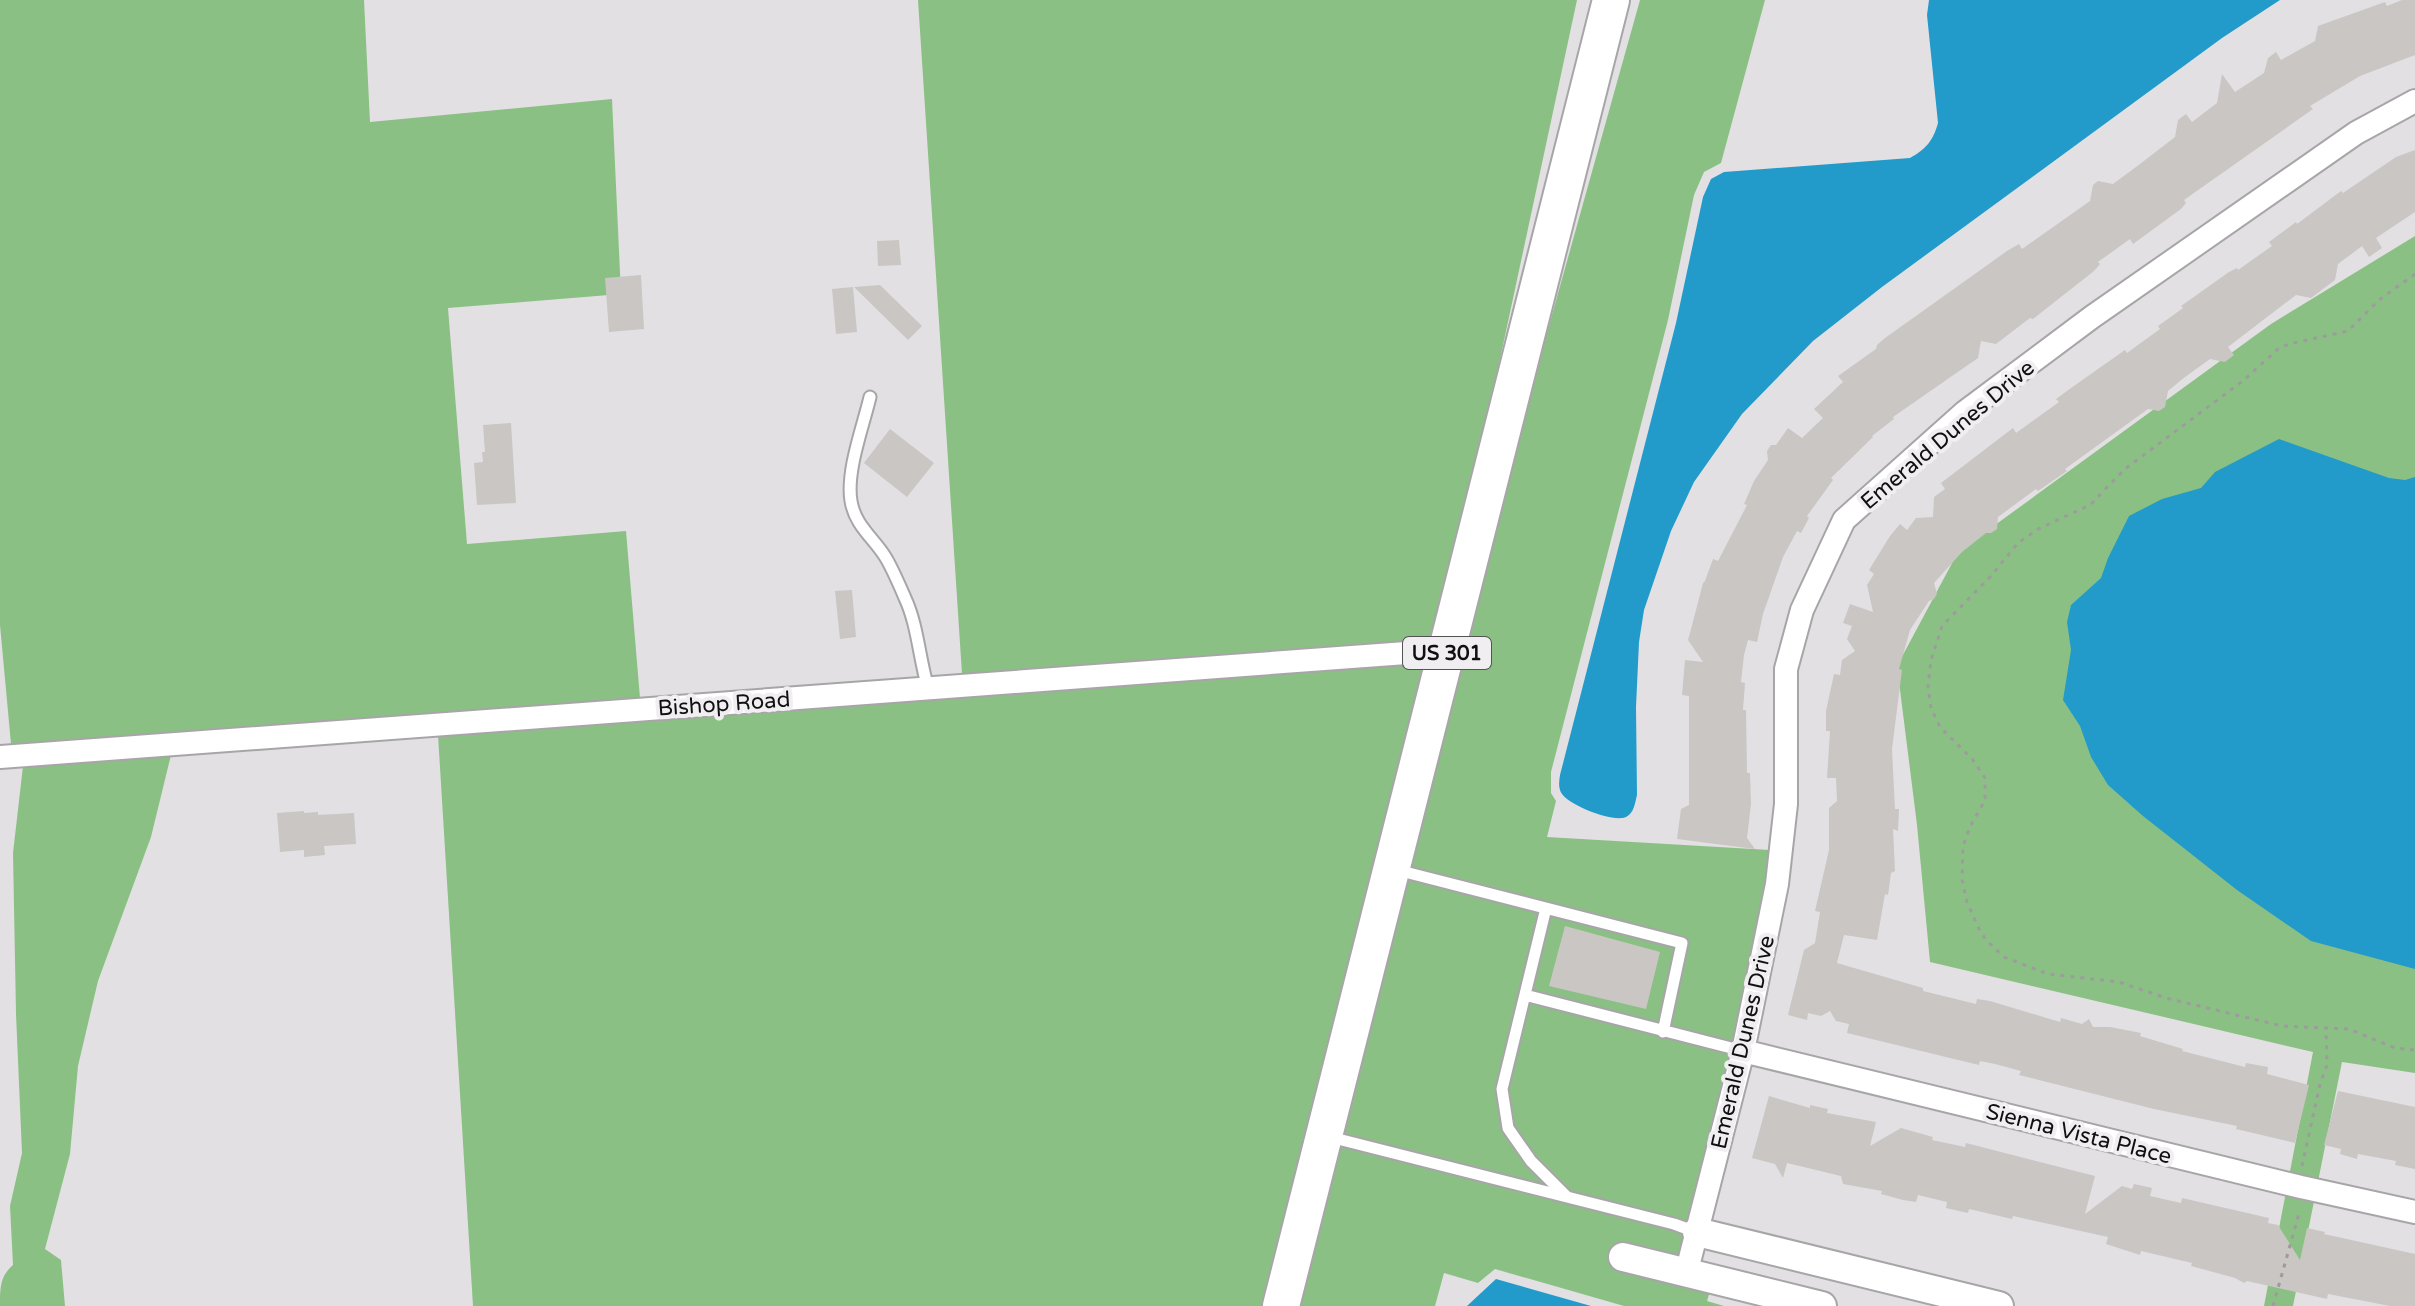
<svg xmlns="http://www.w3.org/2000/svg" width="2415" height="1306" viewBox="0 0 2415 1306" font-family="'Varela Round',sans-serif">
	<rect width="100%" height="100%" fill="#e3e0e4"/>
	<path fill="#8bc084" d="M0 0H364L370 122 612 99 621 294 448 308 467 544 626 531 640 698 11 744 0 625Z
		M918 0H1577L1440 639 962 674Z
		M1640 0H1765L1721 163 1704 172 1694 195 1668 320 1551 772V793L1556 801 1547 837 1770 850C1754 989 1713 1125 1679 1261L1616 1244 1611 1265 1710 1291 1707 1301 1724 1306H1624L1495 1269 1478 1283 1444 1273 1435 1306H1292L1458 651Z
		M2415 236V1073L2342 1062 2293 1306H2264L2313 1052 1930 962 1917 825 1897 666 1958 552 2271 324Z
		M1434 662 1271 1306H473L438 735Z
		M171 755 151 837 98 981 78 1066 70 1154 45 1249 61 1260 65 1306H0C0 1288 0 1276 13 1265L10 1206 22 1153 16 1014 13 853 23 766Z"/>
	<path fill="#229bca" d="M1929 0H2280L2222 38 1882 287 1813 341 1742 414 1694 482 1671 531 1644 610 1639 642 1636 707 1637 795C1635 803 1634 813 1626 817 1613 823 1569 805 1562 794 1558 788 1559 782 1560 775L1676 323 1703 197 1711 179 1724 172 1910 158C1926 149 1933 141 1938 123L1927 15Z
		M2279 439 2389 478 2405 480 2415 477V969L2311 941 2237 890 2143 816 2108 785 2091 757 2080 726 2063 700 2071 650 2067 622 2071 605 2101 578 2108 558 2129 516 2162 499 2201 488 2215 472Z
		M1496 1279 1591 1306H1467Z"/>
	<path fill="#c9c6c4" d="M2402 0H2415V55L2360 76 2310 106 2313 109 2184 200 2186 203 2181 209 2133 244 2130 239 2098 262 2100 264 2094 271 2033 319 2030 318 1996 344 1981 341 1978 358 1893 417 1894 419 1872 436 1873 437 1831 478 1833 480 1807 516 1809 518 1801 533 1797 531 1783 557 1763 614 1757 642 1748 640 1744 655 1741 682 1745 683 1743 710H1746L1747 773H1750L1751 804 1747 838 1755 849 1677 839 1681 809 1689 805V696L1682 695 1685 660 1703 662 1688 640 1690 633 1703 583 1705 581 1713 559 1718 561 1747 505 1744 504 1754 481 1768 460 1767 451 1771 445H1776L1788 428 1802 438 1823 418 1814 409 1843 382 1838 376 1876 349 1877 345 1885 338 2007 251 2019 244 2022 249 2090 201 2093 185 2098 181 2113 184 2140 164 2175 137 2178 120 2186 114 2192 122 2217 103 2222 74 2235 92 2264 73 2268 58 2276 52 2281 60 2315 41 2318 26 2385 2 2387 6Z
		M2415 150V212L2376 238 2382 248 2369 257 2362 246 2338 264 2335 280 2311 298 2296 295 2228 347 2234 355 2225 362 2210 359 2185 377 2168 391 2165 407 2159 411 2148 409 2065 469 2067 471 2038 491 2036 489 1998 517 1997 529 1991 533H1986L1962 552 1934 583 1937 594 1934 599 1929 601 1910 630 1899 669 1902 670 1892 749 1895 809H1899L1898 831 1893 829 1895 871 1891 873 1888 895 1885 894 1877 940 1844 935 1837 963 1923 988V991L1976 1004 1977 999 1990 1001 2060 1022 2061 1018 2082 1024 2089 1019 2093 1027H2110L2141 1033 2140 1036 2183 1049 2182 1051 2245 1067 2246 1063 2268 1067 2267 1074 2309 1085 2295 1143 2236 1129 2237 1126 2154 1109 2019 1075 2021 1071 1995 1064 1980 1061 1979 1065 1847 1033 1849 1024 1836 1021 1830 1011 1821 1016 1808 1013 1807 1020 1788 1015 1804 950 1815 943 1820 912 1815 911 1829 850V808L1837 801 1836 778H1827L1830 731H1826V711L1834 674 1840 675 1842 660 1855 651 1847 639 1852 626 1843 623 1850 604 1873 612 1867 585 1874 574 1869 570 1890 536 1900 524 1907 530 1916 518 1933 517 1934 497 1945 489 1941 483 2013 428 2016 433 2059 402 2056 399 2071 388 2125 350 2127 353 2160 329 2158 326 2183 308 2181 306 2229 272 2237 268 2238 270 2272 246 2269 242 2296 222 2297 224 2341 191 2343 193 2396 157Z
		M899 240 901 265 878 266 877 241Z
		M641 275 644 329 609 332 605 278Z
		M880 285 922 326 908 340 854 287Z
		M853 287 857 332 836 334 832 289Z
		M511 423 516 503 477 505 474 463 483 462 482 452H485L483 425Z
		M890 429 934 463 907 497 864 463Z
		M852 590 856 637 840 639 835 591Z
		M304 811V813L318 812V815L354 813 356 844 324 846 325 855 304 857V850L280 852 277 813Z
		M1565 926 1660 952 1646 1009 1549 986Z
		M2338 1091 2415 1107V1169L2395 1165 2396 1161 2358 1154 2357 1159 2340 1154 2341 1149 2324 1145Z
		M1769 1096 1810 1108V1105L1828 1109 1827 1113 1876 1122 1870 1146 1901 1128 1933 1137 1932 1140 1965 1147 1966 1143 2095 1176 2085 1214 2122 1186 2132 1189 2134 1184 2152 1188 2150 1196 2181 1203 2182 1198 2269 1218 2268 1223 2278 1225 2300 1260 2307 1228 2325 1232 2324 1234 2415 1254V1306H2390L2328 1294 2327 1299 2247 1281 2244 1283 2235 1278 2191 1266 2192 1263 2141 1251 2140 1255 2106 1244 2108 1237 2013 1216 2012 1219 1969 1209 1968 1213 1946 1208 1947 1202 1918 1195 1916 1202 1903 1200 1881 1194 1882 1191 1843 1184 1841 1176 1787 1163 1783 1178 1775 1164 1752 1158Z"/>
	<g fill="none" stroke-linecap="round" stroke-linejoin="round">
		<defs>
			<path id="service" d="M870 397C863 427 846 471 851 501 855 526 874 538 886 558 893 570 899 584 905 598 918 626 919 658 928 688
				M1397 870 1682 943 1663 1032
				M1546 908 1502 1089 1508 1128 1531 1161 1566 1196
				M1525 995 1743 1051
				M1330 1137 1674 1224 1696 1232"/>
			<path id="minor" d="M0 757 1447 650
				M1743 1051 2301 1187 2415 1212
				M1686 1274 1743 1051 1777 884 1786 804V669L1802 610 1844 520 1965 412 2092 317 2356 133 2415 101"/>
			<path id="tertiary" d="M1697 1232 1999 1306
				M1623 1257 1822 1306"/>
			<path id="primary" d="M1281 1306 1611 0"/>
		</defs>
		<use href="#service" stroke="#a7a5a8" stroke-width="15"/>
		<use href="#minor" stroke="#a7a5a8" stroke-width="26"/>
		<use href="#tertiary" stroke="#a7a5a8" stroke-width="32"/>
		<use href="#primary" stroke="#a7a5a8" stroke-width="40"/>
		<path stroke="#9d9b9e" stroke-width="3" stroke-dasharray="4 6" stroke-linecap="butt" d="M2415 274 2379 300 2348 331 2289 344 2278 349 2244 380 2125 469 2090 505 2038 529 2018 543 1990 577 1942 626 1931 660 1928 686 1931 708 1940 727 1973 760 1985 778V800L1970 827 1963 846 1962 879 1967 902 1979 929 1986 940 2004 957 2048 974 2119 982 2166 998 2282 1026 2349 1029 2395 1048 2415 1050
			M2302 1166 2320 1084 2327 1065 2326 1029
			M2273 1306 2300 1210"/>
		<use href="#service" stroke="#fff" stroke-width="11"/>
		<use href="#minor" stroke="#fff" stroke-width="22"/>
		<use href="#tertiary" stroke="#fff" stroke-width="28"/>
		<use href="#primary" stroke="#fff" stroke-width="36"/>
	</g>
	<g text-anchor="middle" stroke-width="8" stroke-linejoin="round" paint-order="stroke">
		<rect fill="#f0eef1" stroke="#535354" stroke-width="2" x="1403" y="637" width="88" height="32" rx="6"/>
		<g font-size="20" font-weight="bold" fill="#101011">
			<text x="1447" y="660">US 301</text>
		</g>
		<g font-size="22" fill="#101011" stroke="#f0eef1">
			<text transform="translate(1947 434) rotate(-40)" y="8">Emerald Dunes Drive</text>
			<text transform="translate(724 703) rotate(-4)" y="8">Bishop Road</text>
			<text transform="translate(1742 1042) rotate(-77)" y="8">Emerald Dunes Drive</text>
			<text transform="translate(2079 1133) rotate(14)" y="8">Sienna Vista Place</text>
		</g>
	</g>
</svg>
